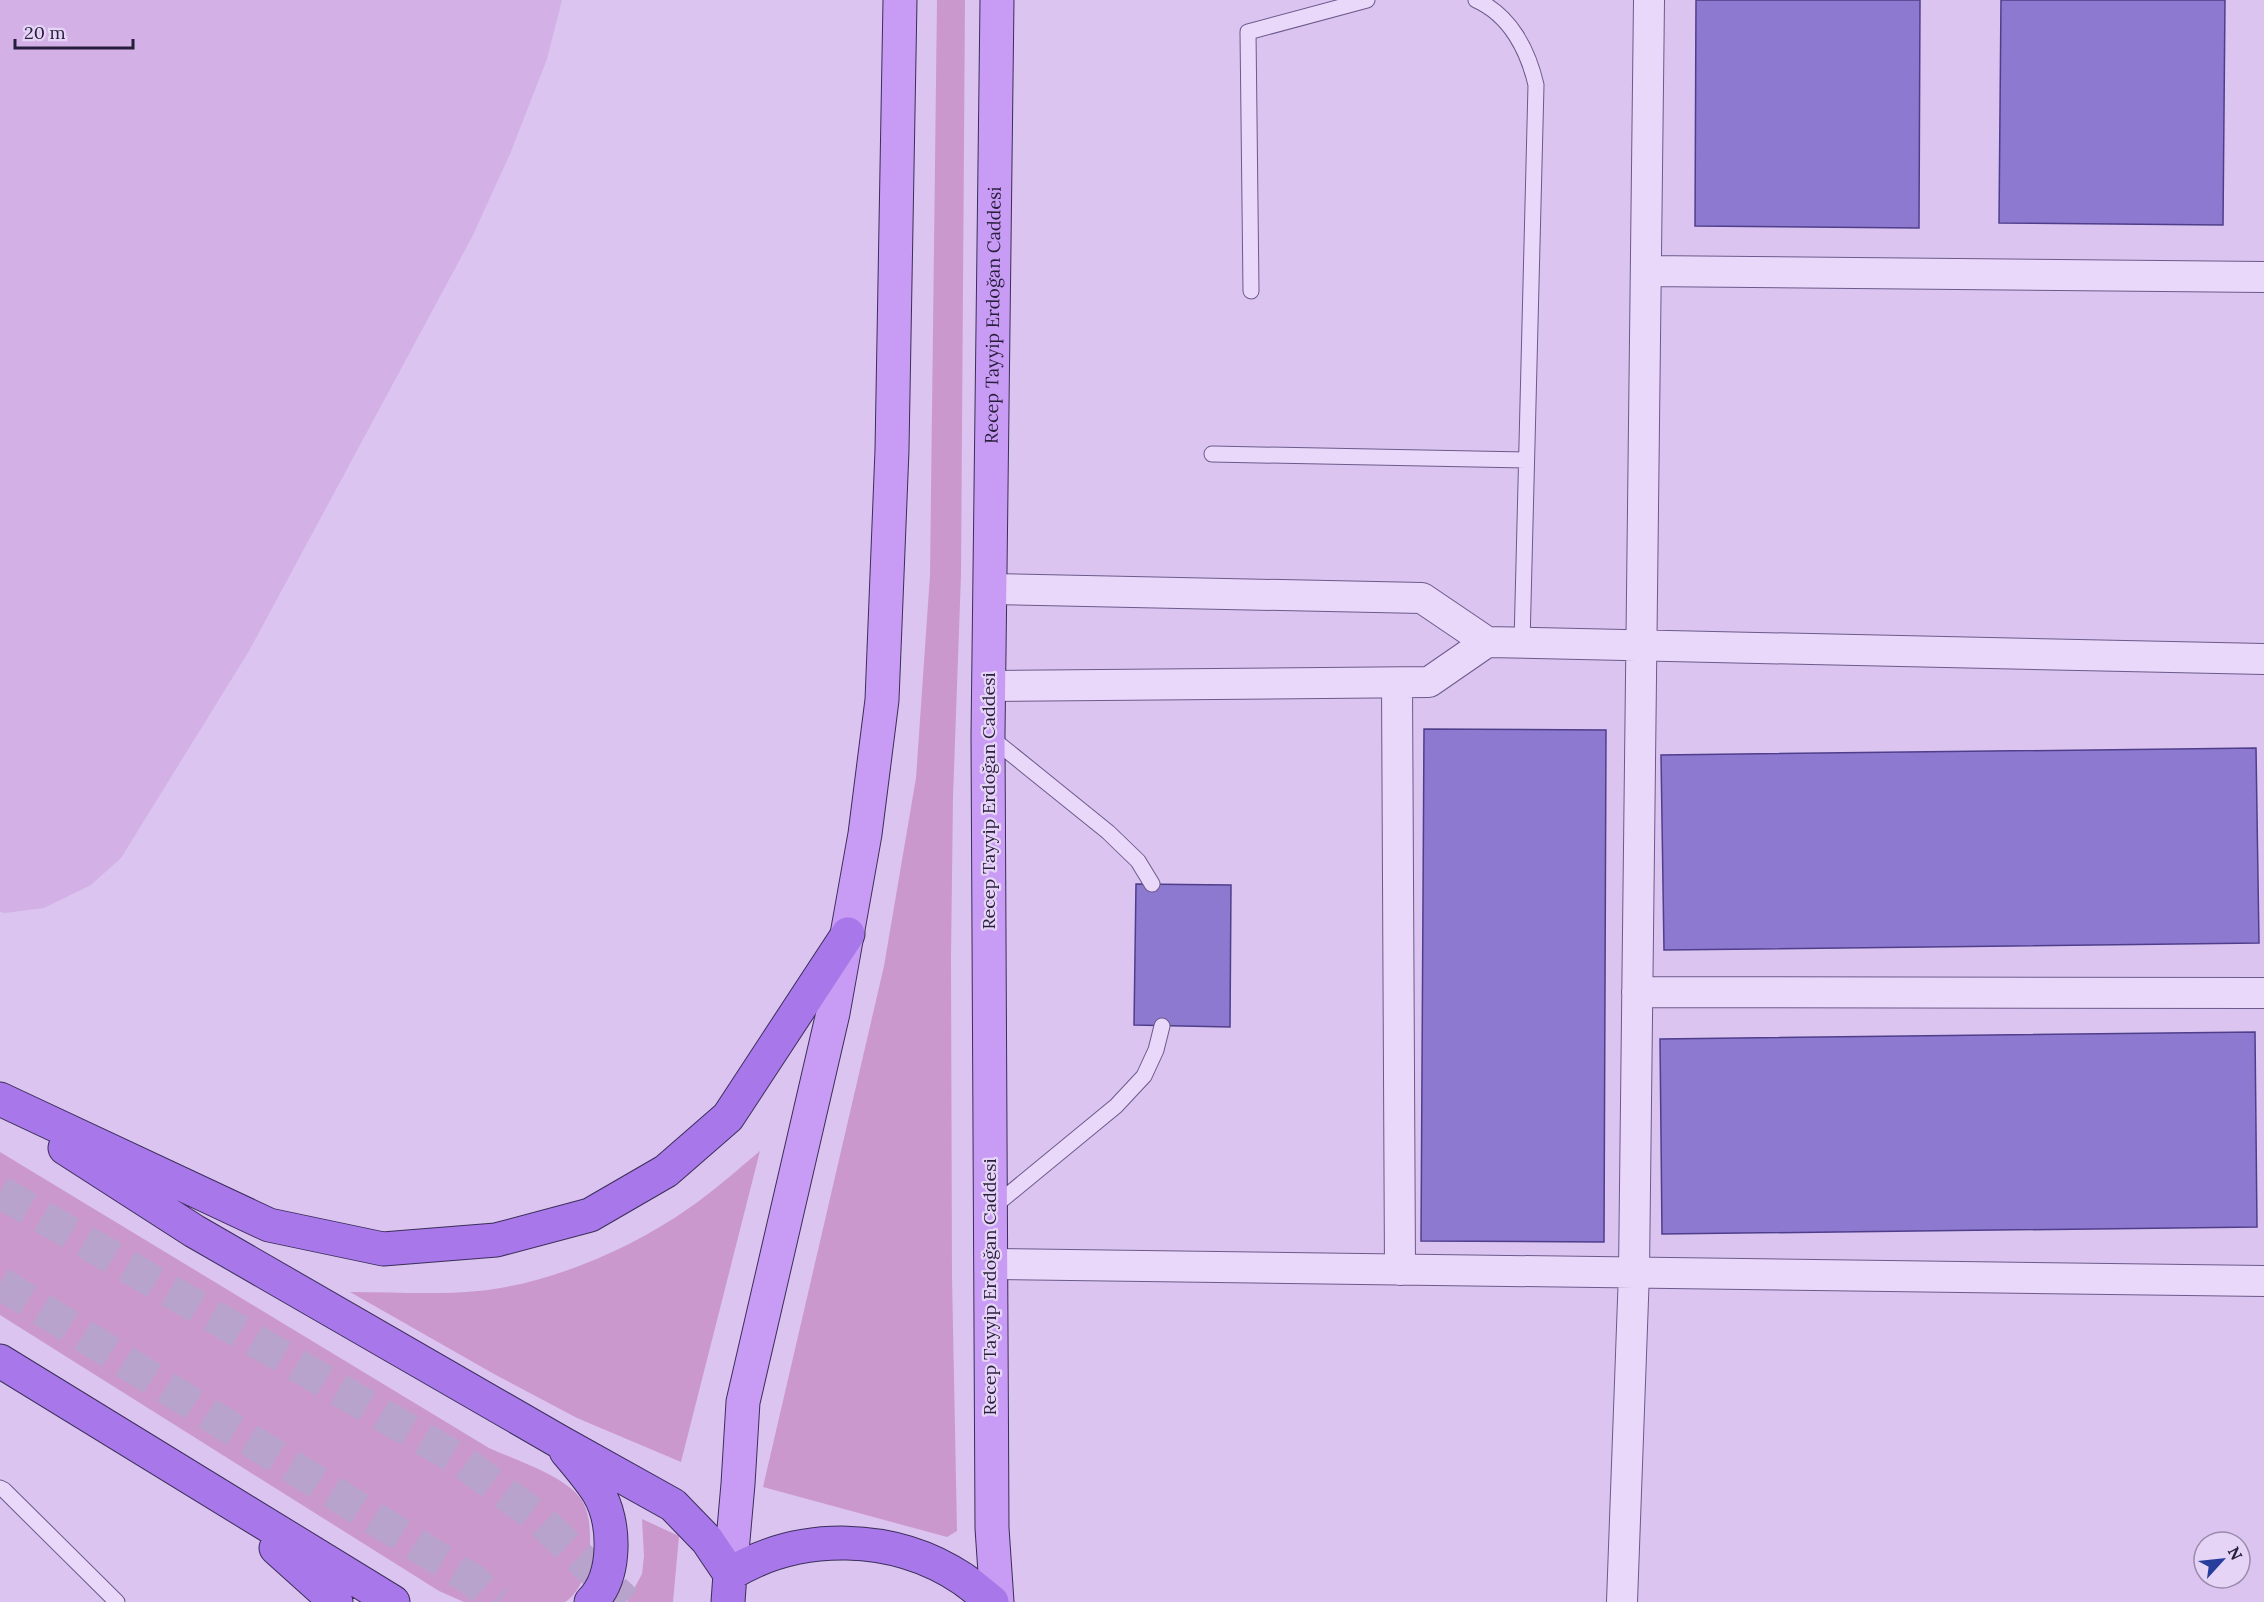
<svg xmlns="http://www.w3.org/2000/svg" width="2264" height="1602" viewBox="0 0 2264 1602" font-family="Lora,serif">
	<rect width="100%" height="100%" fill="#dbc4f0"/>
	<path fill="#d3b1e6" d="M0 0H562L547 59 510 154 472 237 249 651 121 858 91 885 44 908 5 913 0 912Z"/>
	<path fill="#cb98ce" d="M937 0H965L961 575 953 797 951 957 952 1276 957 1531 947 1537 763 1487 884 966 916 778 930 575Z
		M760 1151 681 1462 577 1418 494 1374 350 1292C393 1292 436 1295 478 1291 550 1284 631 1249 689 1208 714 1191 737 1170 760 1151Z
		M0 1152 489 1448C515 1460 572 1478 584 1504 591 1519 590 1537 590 1554 590 1568 578 1595 565 1602H464L439 1591 0 1315Z
		M642 1519 679 1536 673 1602H627L642 1574 644 1556Z"/>
	<path fill="#8d79cf" stroke="#4f3f8b" stroke-width="1.5" d="M1696 0H1920L1919 228 1695 226Z
		M2001 0H2225L2223 225 1999 223Z
		M1424 729 1606 730 1604 1242 1421 1241Z
		M2256 748 2259 943 1664 950 1661 755Z
		M1136 884 1231 885 1230 1027 1134 1025Z
		M2255 1032 2257 1227 1662 1234 1660 1039Z"/>
	<g fill="none" stroke-linecap="round" stroke-linejoin="round">
		<path stroke="#b7a3cc" stroke-width="33" stroke-dasharray="33 16" stroke-linecap="butt" d="M0 1192 463 1462 537 1517 626 1602
			M0 1283 474 1581 497 1602"/>
		<defs>
			<path id="service" d="M1476 0C1510 15 1528 50 1536 85L1522 643
				M1251 291 1248 32 1367 0
				M1212 454 1526 460
				M989 736 1108 832 1138 861 1152 884
				M992 1208 1116 1106 1144 1076 1156 1050 1162 1026
				M0 1488 4 1490 117 1602"/>
			<path id="minor" d="M1646 271 2264 277
				M989 589 1422 598 1487 642 2264 659
				M1397 683 1400 1270
				M988 686 1429 682 1487 642
				M1637 992 2264 993
				M991 1264 2264 1281
				M1622 1602 1634 1272 1649 0"/>
			<g id="primary">
				<path d="M730 1574 738 1484 743 1402 833 1013 865 834 882 700 892 450 900 0"/>
				<path id="s1" d="M997 1602 992 1528 988 735 997 0"/>
			</g>
			<path id="trunk" d="M0 1099 269 1225 383 1249 496 1240 590 1215 666 1171 728 1117 848 934
				M65 1148 194 1231 560 1442 673 1505 707 1540 730 1574 728 1602
				M0 1361 393 1602
				M566 1451C577 1464 589 1478 598 1492 616 1522 617 1577 591 1602
				M276 1548 336 1602
				M730 1574C800 1531 894 1533 963 1579 973 1586 982 1594 992 1602"/>
		</defs>
		<use href="#service" stroke="#6b5a8b" stroke-width="17"/>
		<use href="#minor" stroke="#6b5a8b" stroke-width="32"/>
		<use href="#primary" stroke="#3a2e59" stroke-width="35"/>
		<use href="#trunk" stroke="#3a2e59" stroke-width="35"/>
		<use href="#service" stroke="#ead8fa" stroke-width="15"/>
		<use href="#minor" stroke="#ead8fa" stroke-width="30"/>
		<use href="#primary" stroke="#c89bf4" stroke-width="33"/>
		<use href="#trunk" stroke="#a877ea" stroke-width="33"/>
	</g>
	<g text-anchor="middle" stroke-width="4.5" stroke-linejoin="round" paint-order="stroke">
		<g font-size="18" fill="#271e3b" stroke="#e6d4f7">
			<text dy="6" stroke="none"><textPath href="#s1" startOffset="1287">Recep Tayyip Erdoğan Caddesi</textPath></text>
			<text transform="translate(989 801) rotate(-90)" y="6">Recep Tayyip Erdoğan Caddesi</text>
			<text transform="translate(990 1287) rotate(-90)" y="6">Recep Tayyip Erdoğan Caddesi</text>
		</g>
	</g>
	<g transform="translate(2222 1560) rotate(63)"><circle r="28" fill="#e6d4f7" stroke="#9a8bac" stroke-width="1.5"/>
	<path d="M0-4.5L10 22L0 15L-10 22Z" fill="#283e9c"/>
	<text y="-9" font-size="16" font-weight="bold" text-anchor="middle" fill="#271e3b">N</text>
	</g>
	<path d="M15 39v9h118v-9" fill="none" stroke="#271e3b" stroke-width="3"/>
	<text x="24" y="39" font-size="18" fill="#271e3b" stroke="#e6d4f7" stroke-width="4.5" paint-order="stroke">20 m</text>
</svg>
